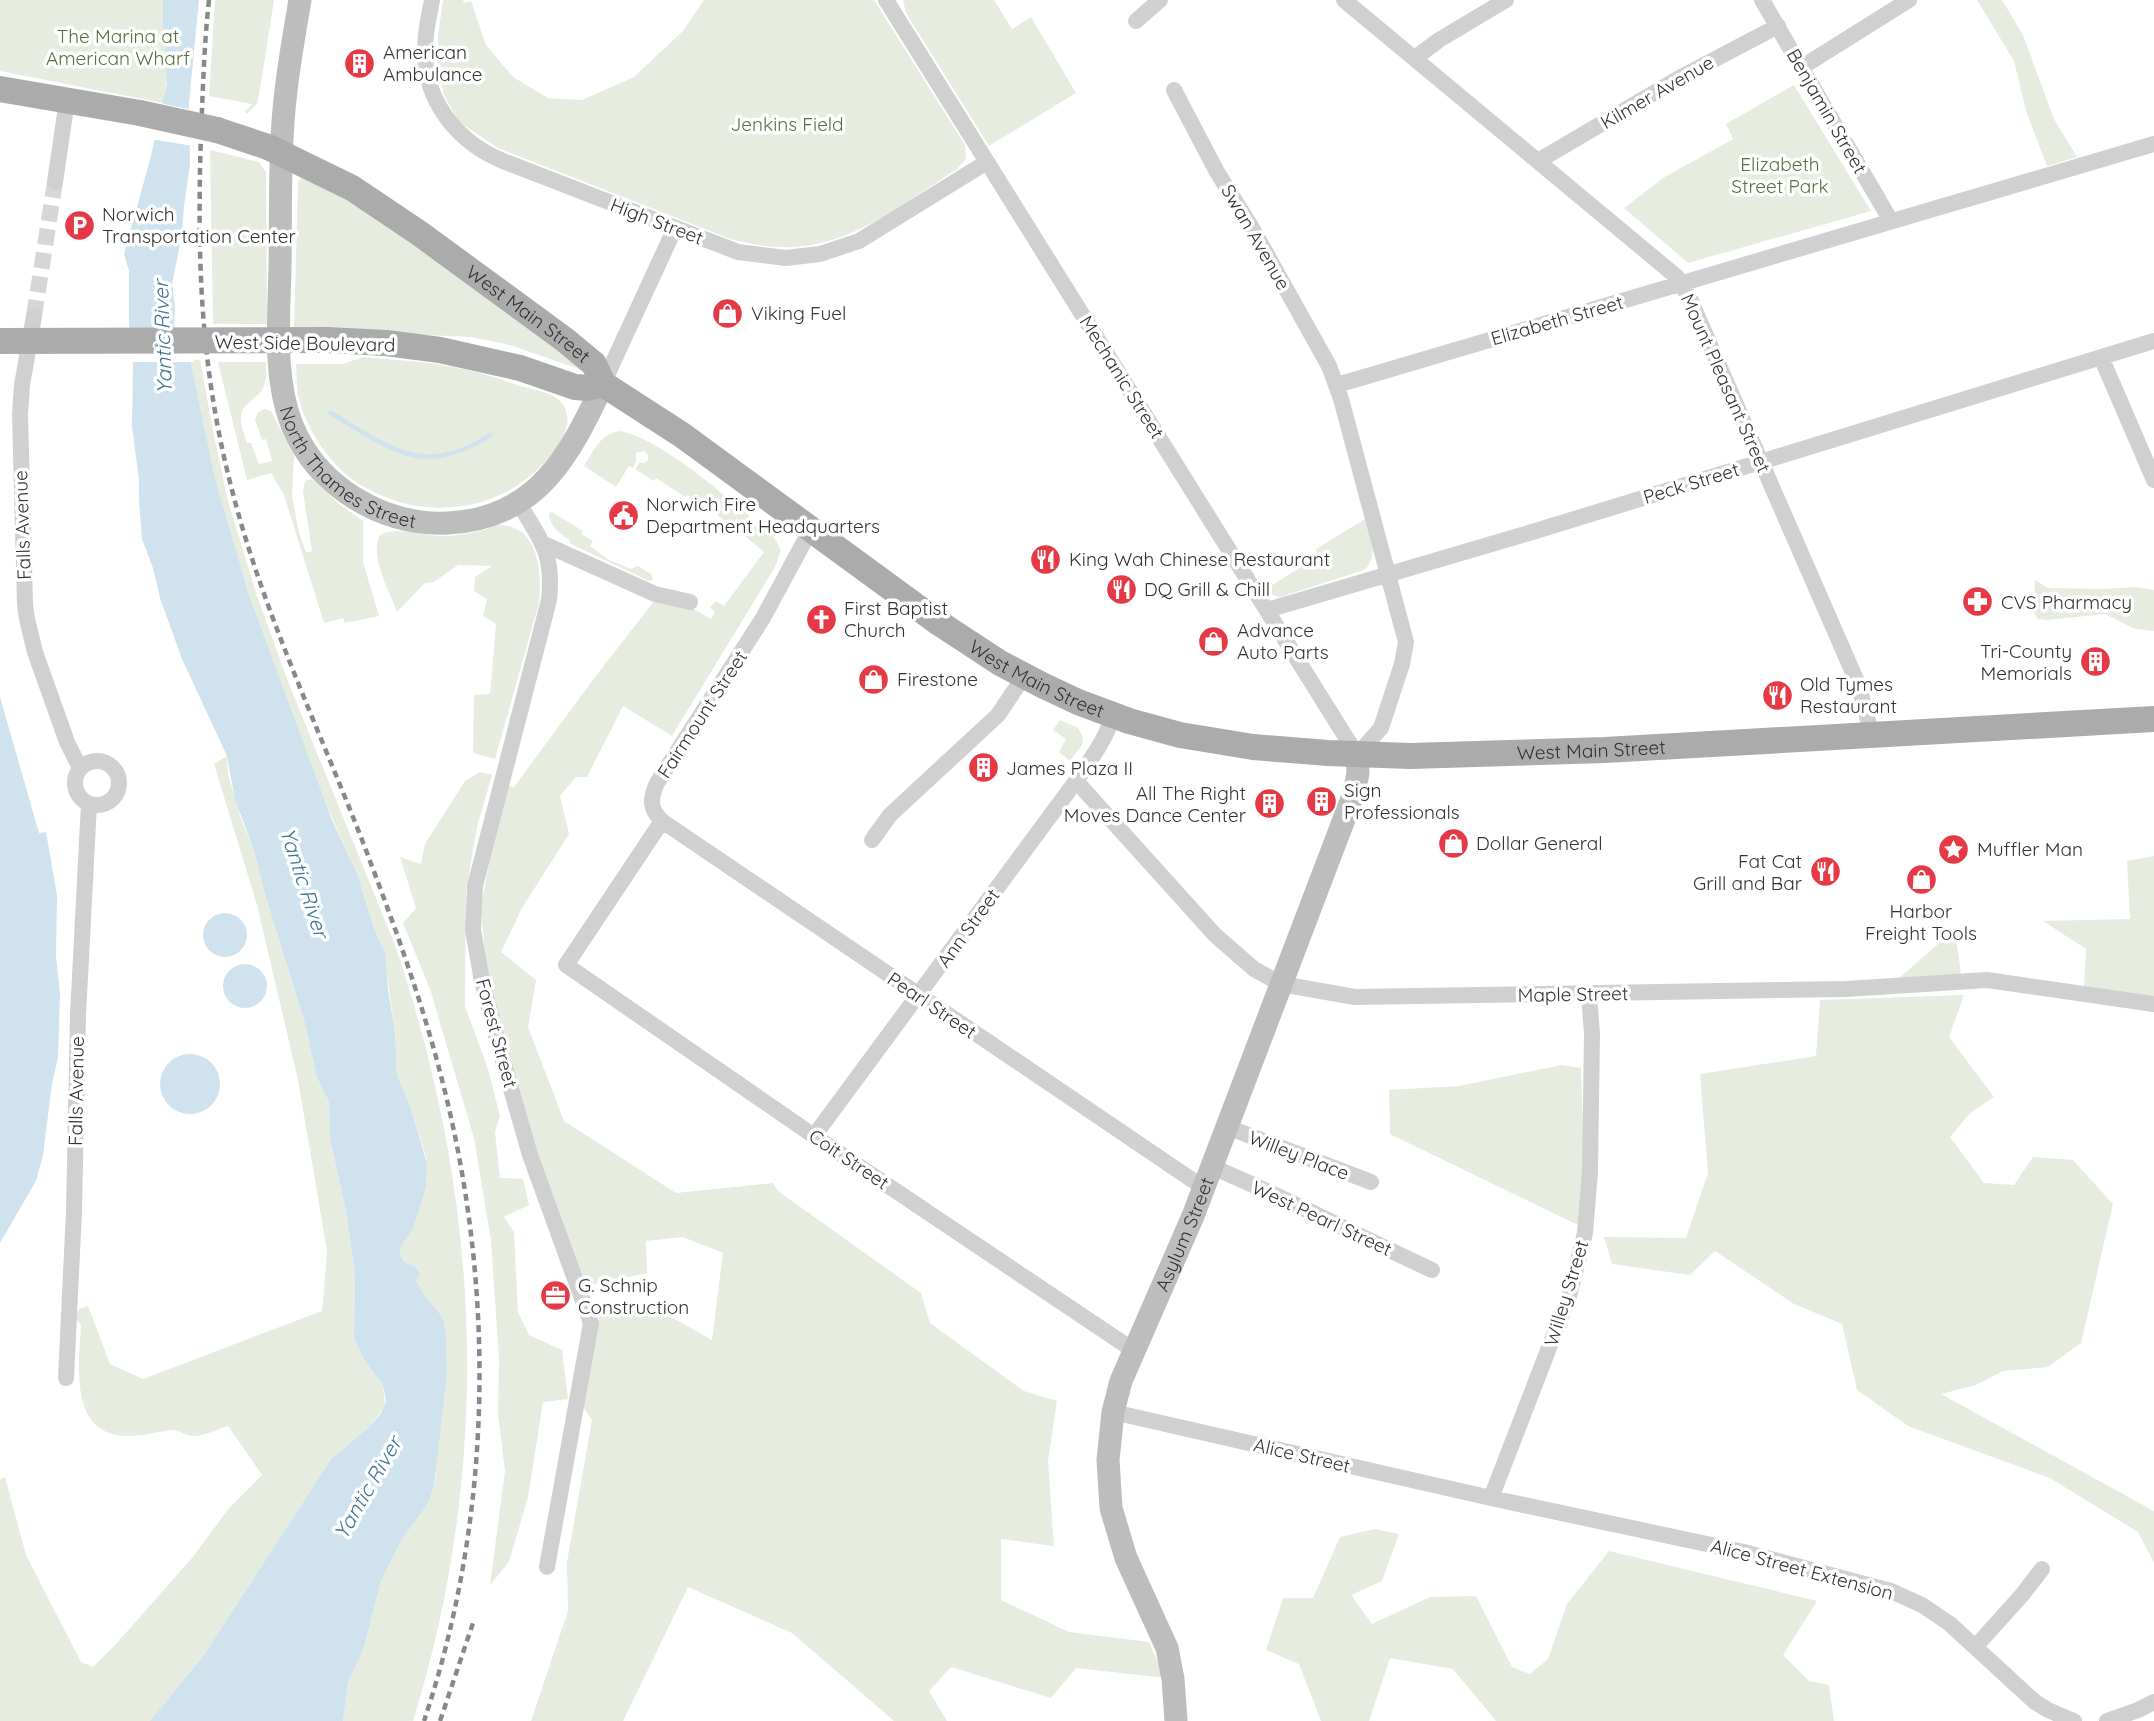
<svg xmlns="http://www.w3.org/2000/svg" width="2154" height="1721" viewBox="0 0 2154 1721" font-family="Quicksand,sans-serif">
	<rect width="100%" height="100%" fill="#fff"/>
	<path fill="#e6ecdf" d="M0 0H163V27L167 80 163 103 0 71Z
		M215 0H274L260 89 257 104 247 114 245 112 252 104 209 96Z
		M443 0H463L464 3 471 1 486 45 513 77 548 98 582 100 634 77 683 31 704 0H874L965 145 966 159 957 169C879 219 826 268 728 238L498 148 459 122 444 95 438 70V36Z
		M903 0H994L1012 29 1031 17 1076 93 989 146 906 13Z
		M1977 0H2002L2023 35 2054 119 2077 157 2047 166 2026 111 2014 61Z
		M1794 85 1871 211 1688 263 1624 208 1663 178 1733 139 1726 124Z
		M210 150 259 162 266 172 267 324H213Z
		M302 177 356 201 585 371 510 345 471 337 294 329 298 182Z
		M363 357C393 360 424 361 453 367 476 371 498 378 520 386 531 389 546 391 555 397 591 422 540 471 518 485 499 497 475 506 453 507 419 510 395 503 366 488 335 471 312 439 301 406 296 394 297 377 296 364H343Z
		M190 359 200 360 213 431 228 501 256 593 289 684 395 945C482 1200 493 1463 413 1721H343L348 1682 364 1648 381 1581 402 1539 428 1504 435 1483 440 1413 447 1372 446 1336 444 1321 440 1314 418 1287 414 1266 404 1262 400 1255 401 1246 414 1224 426 1188 427 1160 411 1109 397 1075 395 1032 383 948 374 928 357 873 323 798 249 595 215 478Z
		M218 362H266C266 371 267 381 262 390 256 399 243 403 241 415 240 424 244 434 247 443H251L259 464 272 461 266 439 262 440 255 420 258 412 265 409 271 411 294 456 292 496 299 533 306 552H311L312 550 303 492 305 481 312 479 339 504 363 521V562L379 616 345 623 343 618 324 623 284 495 271 473 247 480Z
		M619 431C662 437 739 508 774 537L781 550 775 567 672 736 623 706 587 777H576L560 796 569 834 522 908 501 952 536 980 528 1027 564 1121 676 1193 773 1183 778 1191 921 1293 930 1323 1024 1391 1057 1401 1048 1461 1054 1546 1001 1539V1600L1069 1632 1149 1642 1165 1678 1076 1668 1051 1698 951 1667 929 1691 947 1721H894L792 1633 688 1587 623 1721H531L568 1611 567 1562 592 1420 582 1406 600 1313 668 1315 712 1340 723 1253 683 1237 646 1241 647 1273 586 1286 550 1197 524 1122 486 967 481 908 491 852 509 786 514 787 595 677 655 600 694 609 711 619 715 612 710 607 716 601 724 606 764 552 740 532 745 526 737 519 731 526 704 504 687 495 685 497 656 478 654 481 635 469 639 463H645L648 460V455L644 451 636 453V462L633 468 629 466 616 487 584 466C593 452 600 434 619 431Z
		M552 512 583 531 581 534 593 541 590 546 609 560 631 569 638 566 651 574 653 579 649 581 569 543 570 540C560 534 549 526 549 513Z
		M1365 519C1370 537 1380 556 1364 570L1280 597 1269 594 1266 589 1318 556 1316 549Z
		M498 525C539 525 542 572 539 603L495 759 473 753 474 695 490 694 496 624 483 616 487 599 474 591 475 577 492 566 458 565 434 582 425 583 397 612C389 590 369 556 380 535 394 526 424 536 441 536 460 536 480 532 498 525Z
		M2035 580 2048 588 2103 589 2136 587 2154 590V631L2135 629 2105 614 2047 620 2038 619 2034 612Z
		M1060 720 1078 728 1083 737 1082 745 1070 761 1059 752 1066 739 1053 730Z
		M227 756 228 774 241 819 254 850 266 898 304 1020 317 1078 329 1102 330 1139 346 1211 355 1274 354 1338 364 1360 383 1385 385 1406 369 1427 331 1459 204 1655 150 1721H0V1480L5 1477 26 1555 81 1662 93 1667 115 1645 192 1558 229 1508 262 1475 228 1426C218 1429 202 1437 192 1436 184 1435 179 1429 171 1430 157 1432 143 1436 129 1436 68 1437 79 1365 81 1325L75 1318 79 1309 88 1306 110 1364 143 1379 322 1311 327 1251 298 1080 257 905 214 764Z
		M480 772 492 775 477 827 466 891 465 1006 488 1069 500 1116 495 1132 500 1178 523 1179 529 1205 504 1217 514 1232 518 1312 529 1335 562 1350 568 1399 543 1402 528 1497 509 1562 490 1585 505 1471 498 1415 499 1359 491 1241 474 1138 430 989 403 923 416 908 400 857 421 864 425 844 465 781Z
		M2154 856V997L2084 986 2086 949 2043 921 2130 919 2127 861Z
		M1955 929 1961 975 1898 979Z
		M1964 995 1949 1037 1994 1097 1970 1113 1950 1137 1984 1183 2014 1185 2033 1157 2073 1160 2113 1204 2081 1343 2048 1367 2003 1371 1976 1385 1941 1394 2154 1511V1563L2138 1532 2050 1478 1908 1426 1857 1390 1842 1324 1794 1304 1715 1251 1690 1275 1612 1264 1604 1237 1686 1238 1708 1173 1700 1074 1816 1056 1820 1000Z
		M1562 1065 1581 1068 1584 1157 1582 1227 1390 1134 1389 1090 1459 1086Z
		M1375 1529 1399 1534 1382 1581 1351 1595 1372 1624 1430 1597 1476 1596 1512 1667 1530 1674 1548 1659 1567 1604 1609 1551 1817 1601 1783 1655 1809 1681 1829 1685 1834 1721H1496L1453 1669 1390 1658 1369 1721H1321L1299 1664 1266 1650 1283 1598H1313L1340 1537Z"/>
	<path fill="#cfe2ee" d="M163 0H199L189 103 190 164 184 206 182 234 172 284 175 308 174 325 190 359 215 478 249 595 331 818 357 873 374 928 385 953 388 990 395 1032 397 1075 411 1109 427 1163 426 1188 413 1228 401 1246 400 1255 404 1262 414 1266 420 1273 416 1280 422 1292 440 1314 444 1321 446 1336 447 1372 434 1486 428 1504 402 1539 381 1581 364 1648 348 1682 343 1721H150L204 1655 331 1459 369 1427 381 1413 386 1402 383 1385 364 1360 354 1338 355 1274 346 1211 330 1139 329 1102 317 1078 304 1020 266 898 254 850 235 800 227 756 182 659 160 598 153 568 142 539 139 500V480L132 426 133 366 129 325V271L124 254 151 156 167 83 163 27Z
		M0 697 39 833 46 832 57 895 56 957 60 993 58 1057 52 1084 43 1155 36 1181 0 1243Z
		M203 935a22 22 0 1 1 44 0a22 22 0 1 1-44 0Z
		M223 986a22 22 0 1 1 44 0a22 22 0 1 1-44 0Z
		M160 1084a30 30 0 1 1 60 0a30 30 0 1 1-60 0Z"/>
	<path fill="#fff" d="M159 103 193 110V146L150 139Z
		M180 329 194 362H129L126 330Z"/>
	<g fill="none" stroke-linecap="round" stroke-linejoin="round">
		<path stroke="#cfe2ee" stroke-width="4.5" d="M331 413C389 448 424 479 490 435"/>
		<path stroke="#d6d6d6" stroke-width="16" stroke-dasharray="16 8" stroke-linecap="butt" d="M34 316 55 182"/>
		<path stroke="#d0d0d0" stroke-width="16" d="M432 0C429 16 425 32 425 48 423 100 457 142 503 161L738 252 786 258 820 254 859 241 987 162
			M886 0 1357 755 1381 728 1402 664 1406 642 1341 399 1329 366 1252 228 1217 172 1174 90
			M1344 0 1677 277 1690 299 1858 684 1872 735
			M1762 0 1891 221
			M1136 21 1160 0
			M1415 58 1439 40 1506 0
			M1802 67 1909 0
			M1538 161 1683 76 1778 26
			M55 182 67 100
			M34 316 22 385 20 414 25 604 27 619 35 652 67 742 80 768
			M2101 357 2154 480
			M603 384 675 228
			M1337 385 2154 144
			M518 502C541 540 554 554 549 600L475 886 473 930 482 981 501 1054 530 1155 591 1323 547 1567
			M811 529 763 618 657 783C650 799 649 808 662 821L1204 1188
			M544 544 655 594 690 602
			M1267 610 1529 533 2154 341
			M75 783a22 22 0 1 1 44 0a22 22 0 1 1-44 0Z
			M1076 781 1215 935 1254 969 1281 984 1355 997 1846 989 1987 980 2154 1004
			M662 821 566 965 814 1136 1133 1350
			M872 840 890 815 998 715 1024 676
			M1227 1127 1371 1182
			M814 1136 1076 781C1090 760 1106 740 1113 715
			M1212 1167C1287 1198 1358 1236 1432 1270
			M66 1378 74 1211 78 1015 89 804
			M1113 1412 1491 1498 1744 1552 1891 1591 1922 1605 1950 1624 2035 1702 2048 1710 2074 1721
			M1491 1498 1569 1296 1585 1233 1590 1171 1592 1034 1589 993
			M1976 1646 2022 1595 2042 1569
			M2107 1721 2138 1710 2154 1702"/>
		<g stroke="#bdbdbd" stroke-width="23">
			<path id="s1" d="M300 0C294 36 287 73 284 110 279 162 281 216 280 268 279 319 273 377 292 425 317 487 383 526 448 523 537 519 570 455 603 384"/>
			<path id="s2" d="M1176 1721 1173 1679 1167 1648 1126 1558 1111 1508 1108 1460 1113 1412 1121 1381 1193 1216 1354 793 1358 773 1357 755"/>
		</g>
		<g stroke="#ababab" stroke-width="26">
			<path d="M0 89 140 113"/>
			<path id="s3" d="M217 130 268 147 352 188 419 233 565 340 594 364 603 384 682 435 939 623 1000 663 1042 685 1078 702 1129 721 1180 735 1253 747 1328 753 1410 756 1605 750 2154 719"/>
			<path d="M327 340 386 343 440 350 520 368 575 387 587 388 603 384"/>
		</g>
		<path stroke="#888" stroke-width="4.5" stroke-dasharray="7 5" stroke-linecap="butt" d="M209 0C204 44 203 89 201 133 197 258 200 365 231 486 262 610 318 726 364 845 392 919 420 995 440 1072 496 1285 494 1512 424 1721
			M440 1721 474 1620"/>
		<path stroke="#ababab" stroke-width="26" d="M140 113 217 130
			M0 341 327 340"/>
	</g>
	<defs>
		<symbol id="building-disc" viewBox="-11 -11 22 22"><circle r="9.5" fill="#e63946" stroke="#fff"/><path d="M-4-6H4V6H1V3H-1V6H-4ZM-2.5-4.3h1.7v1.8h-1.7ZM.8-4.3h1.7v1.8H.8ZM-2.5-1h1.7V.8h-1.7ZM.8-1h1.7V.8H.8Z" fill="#fff"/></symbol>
		<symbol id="parking-disc" viewBox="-11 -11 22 22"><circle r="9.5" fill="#e63946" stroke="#fff"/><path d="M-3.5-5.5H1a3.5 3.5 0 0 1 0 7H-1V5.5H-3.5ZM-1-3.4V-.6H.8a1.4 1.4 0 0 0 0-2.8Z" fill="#fff"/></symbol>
		<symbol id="shop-disc" viewBox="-11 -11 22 22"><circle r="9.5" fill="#e63946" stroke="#fff"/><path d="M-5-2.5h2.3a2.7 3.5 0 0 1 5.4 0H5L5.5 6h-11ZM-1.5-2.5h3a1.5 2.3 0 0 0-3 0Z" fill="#fff"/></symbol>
		<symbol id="civic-disc" viewBox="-11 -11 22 22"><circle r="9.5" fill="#e63946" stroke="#fff"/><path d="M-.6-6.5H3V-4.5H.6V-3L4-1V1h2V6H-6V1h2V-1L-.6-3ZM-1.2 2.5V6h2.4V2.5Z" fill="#fff"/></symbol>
		<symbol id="restaurant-disc" viewBox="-11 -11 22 22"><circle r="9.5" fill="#e63946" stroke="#fff"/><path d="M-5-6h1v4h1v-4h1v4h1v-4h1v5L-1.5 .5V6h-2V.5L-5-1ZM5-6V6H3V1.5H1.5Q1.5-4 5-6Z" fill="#fff"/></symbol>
		<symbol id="pharmacy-disc" viewBox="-11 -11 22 22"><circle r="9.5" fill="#e63946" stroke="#fff"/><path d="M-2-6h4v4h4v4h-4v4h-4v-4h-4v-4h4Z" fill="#fff"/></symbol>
		<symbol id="church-disc" viewBox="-11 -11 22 22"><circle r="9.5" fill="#e63946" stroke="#fff"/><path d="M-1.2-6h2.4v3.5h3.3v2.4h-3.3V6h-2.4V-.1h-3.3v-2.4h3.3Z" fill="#fff"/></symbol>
		<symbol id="sight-disc" viewBox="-11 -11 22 22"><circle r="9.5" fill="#e63946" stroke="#fff"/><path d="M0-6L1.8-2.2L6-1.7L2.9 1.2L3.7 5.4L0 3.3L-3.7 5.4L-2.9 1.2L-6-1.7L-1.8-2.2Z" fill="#fff"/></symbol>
		<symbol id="office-disc" viewBox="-11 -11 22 22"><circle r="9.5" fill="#e63946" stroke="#fff"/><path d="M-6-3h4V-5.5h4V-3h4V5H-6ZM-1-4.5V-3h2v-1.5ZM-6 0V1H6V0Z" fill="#fff"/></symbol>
	</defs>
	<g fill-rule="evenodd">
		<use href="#building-disc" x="342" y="46" width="35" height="35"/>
		<use href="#parking-disc" x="62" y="208" width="35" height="35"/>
		<use href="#shop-disc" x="710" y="296" width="35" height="35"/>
		<use href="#civic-disc" x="606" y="498" width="35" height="35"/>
		<use href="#restaurant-disc" x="1028" y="542" width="35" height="35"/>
		<use href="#restaurant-disc" x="1104" y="572" width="35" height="35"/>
		<use href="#pharmacy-disc" x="1960" y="584" width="35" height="35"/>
		<use href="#church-disc" x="804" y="602" width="35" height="35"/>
		<use href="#shop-disc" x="1196" y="624" width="35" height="35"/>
		<use href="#building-disc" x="2078" y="644" width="35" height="35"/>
		<use href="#shop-disc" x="856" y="662" width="35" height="35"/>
		<use href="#restaurant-disc" x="1760" y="678" width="35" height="35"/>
		<use href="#building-disc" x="966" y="750" width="35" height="35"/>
		<use href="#building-disc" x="1304" y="784" width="35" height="35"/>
		<use href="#building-disc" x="1252" y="786" width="35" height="35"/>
		<use href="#shop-disc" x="1436" y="826" width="35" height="35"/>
		<use href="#sight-disc" x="1936" y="832" width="35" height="35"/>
		<use href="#restaurant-disc" x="1808" y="854" width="35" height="35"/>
		<use href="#shop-disc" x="1904" y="862" width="35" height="35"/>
		<use href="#office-disc" x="538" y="1278" width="35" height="35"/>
	</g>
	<g text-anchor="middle" stroke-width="7" stroke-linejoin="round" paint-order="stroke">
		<g font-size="19" fill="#56703f" stroke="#fff">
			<text x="118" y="43">The Marina at<tspan x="118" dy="22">American Wharf</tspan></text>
			<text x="787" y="131">Jenkins Field</text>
			<text x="1780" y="171">Elizabeth<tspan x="1780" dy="22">Street Park</tspan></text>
		</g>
		<g font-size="19" fill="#333" stroke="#fff" text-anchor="start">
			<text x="383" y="59">American<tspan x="383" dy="22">Ambulance</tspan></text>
			<text x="102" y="221">Norwich<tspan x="102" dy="22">Transportation Center</tspan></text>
			<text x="751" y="320">Viking Fuel</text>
			<text x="646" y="511">Norwich Fire<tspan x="646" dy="22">Department Headquarters</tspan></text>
			<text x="1069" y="566">King Wah Chinese Restaurant</text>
			<text x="1144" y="596">DQ Grill &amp; Chill</text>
			<text x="2001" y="609">CVS Pharmacy</text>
			<text x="844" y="615">First Baptist<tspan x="844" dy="22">Church</tspan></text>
			<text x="1237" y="637">Advance<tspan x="1237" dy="22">Auto Parts</tspan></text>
			<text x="2072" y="658" text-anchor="end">Tri-County<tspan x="2072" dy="22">Memorials</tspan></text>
			<text x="897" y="686">Firestone</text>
			<text x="1800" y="691">Old Tymes<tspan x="1800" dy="22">Restaurant</tspan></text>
			<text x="1006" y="775">James Plaza II</text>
			<text x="1344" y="797">Sign<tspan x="1344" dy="22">Professionals</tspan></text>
			<text x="1246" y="800" text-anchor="end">All The Right<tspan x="1246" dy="22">Moves Dance Center</tspan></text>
			<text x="1476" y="850">Dollar General</text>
			<text x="1977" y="856">Muffler Man</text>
			<text x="1802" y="868" text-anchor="end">Fat Cat<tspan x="1802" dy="22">Grill and Bar</tspan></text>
			<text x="1921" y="918" text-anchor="middle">Harbor<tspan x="1921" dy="22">Freight Tools</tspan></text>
			<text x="578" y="1292">G. Schnip<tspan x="578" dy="22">Construction</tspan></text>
		</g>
		<g font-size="19" fill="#333" stroke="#fff">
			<text transform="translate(1657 92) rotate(-30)" y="7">Kilmer Avenue</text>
			<text transform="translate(1827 111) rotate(60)" y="7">Benjamin Street</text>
			<text transform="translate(657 221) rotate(21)" y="7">High Street</text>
			<text transform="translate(1256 237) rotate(60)" y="7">Swan Avenue</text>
			<text dy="7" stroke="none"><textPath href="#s3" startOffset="364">West Main Street</textPath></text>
			<text transform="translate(1557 320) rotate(-16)" y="7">Elizabeth Street</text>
			<text transform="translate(305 343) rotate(1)" y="7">West Side Boulevard</text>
			<text transform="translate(1122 377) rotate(58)" y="7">Mechanic Street</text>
			<text transform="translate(1726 383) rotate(66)" y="7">Mount Pleasant Street</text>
			<text dy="7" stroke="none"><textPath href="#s1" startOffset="500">North Thames Street</textPath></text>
			<text transform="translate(1691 483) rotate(-17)" y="7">Peck Street</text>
			<text transform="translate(22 525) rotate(-92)" y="7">Falls Avenue</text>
			<text dy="7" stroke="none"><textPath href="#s3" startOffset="994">West Main Street</textPath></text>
			<text transform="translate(702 714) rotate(-57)" y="7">Fairmount Street</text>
			<text dy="7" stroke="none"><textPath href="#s3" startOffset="1561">West Main Street</textPath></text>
			<text transform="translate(968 928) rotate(-54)" y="7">Ann Street</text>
			<text transform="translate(1573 994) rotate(-1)" y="7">Maple Street</text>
			<text transform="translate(932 1005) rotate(34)" y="7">Pearl Street</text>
			<text transform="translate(497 1033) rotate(75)" y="7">Forest Street</text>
			<text transform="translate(76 1091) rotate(-89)" y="7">Falls Avenue</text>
			<text transform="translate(1299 1155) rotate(21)" y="7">Willey Place</text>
			<text transform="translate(849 1159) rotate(34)" y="7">Coit Street</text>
			<text transform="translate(1322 1218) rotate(25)" y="7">West Pearl Street</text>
			<text dy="7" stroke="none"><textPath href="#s2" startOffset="513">Asylum Street</textPath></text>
			<text transform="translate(1566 1293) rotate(-73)" y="7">Willey Street</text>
			<text transform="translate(1302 1455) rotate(13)" y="7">Alice Street</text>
			<text transform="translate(1802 1569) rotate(15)" y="7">Alice Street Extension</text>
		</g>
		<g font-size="21" font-style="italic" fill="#3f7597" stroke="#fff">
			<text transform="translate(163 337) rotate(-92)" y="7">Yantic River</text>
			<text transform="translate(304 883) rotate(72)" y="7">Yantic River</text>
			<text transform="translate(368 1488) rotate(-60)" y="7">Yantic River</text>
		</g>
	</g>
</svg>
